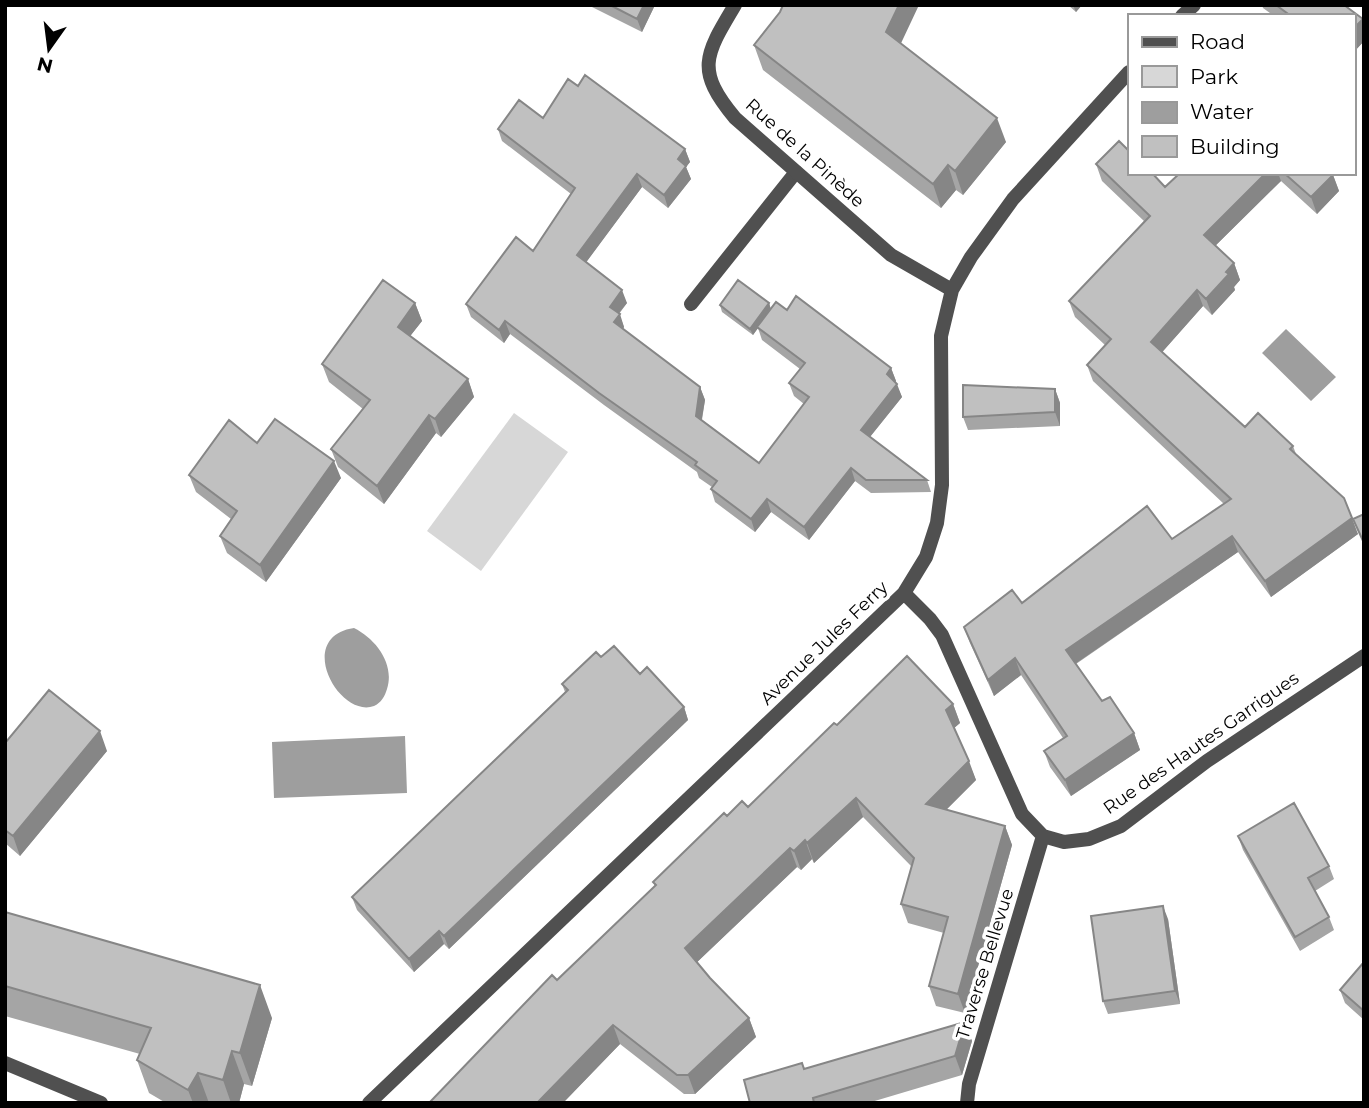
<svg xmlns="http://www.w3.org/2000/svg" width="1369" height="1108" viewBox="0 0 1369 1108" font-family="Montserrat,sans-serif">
	<rect width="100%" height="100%" fill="#fff"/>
	<path fill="#d7d7d7" d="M514 413 568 452 481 571 427 531Z"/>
	<path fill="#9e9e9e" d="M1286 329 1336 377 1311 401 1262 353Z
		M354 628C376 639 395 664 387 689 385 696 381 703 374 706 339 719 294 637 354 628Z
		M405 736 407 793 274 798 272 742Z"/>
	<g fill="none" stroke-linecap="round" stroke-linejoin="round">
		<path stroke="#505050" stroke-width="14" d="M691 304 796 172"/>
		<path stroke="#505050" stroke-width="14" d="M735 5C705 55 695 70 735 118L891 255 952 290
			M1182 16 1194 5
			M904 593 930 619 942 635 1022 814 1043 836 1064 842 1089 839 1121 826 1207 761 1364 656
			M5 1063 101 1103
			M369 1103 904 593 926 557 937 523 942 485 941 336 952 290 971 257 1013 199 1129 72
			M967 1103 969 1084 1043 836"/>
	</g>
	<path fill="#a5a5a5" d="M588 5H655L642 32Z
		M1068 5H1082L1076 12Z
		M1262 5H1348L1346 7 1363 19 1364 22V41L1353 53V16H1274L1263 8Z
		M901 43 1006 142 963 195 956 190 941 208 763 70 754 45Z
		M578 86 685 149 690 162 686 167 691 179 668 208 642 187 586 262 627 303 619 314 624 327 623 329 700 387 705 400 702 420 759 463 804 404 794 396 789 383 800 369 762 340 758 328 753 335 722 312 720 305 769 303 771 309 787 310 891 368 896 381 895 382 902 397 870 437 927 480 931 492 871 493 855 481 809 540 771 512 755 532 715 502 711 489 712 487 699 478 697 472 604 405 510 334 504 343 471 317 466 304 533 251 571 194 502 141 498 129 543 118Z
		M1096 164 1165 187 1180 173H1331L1333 175 1339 191 1317 214 1281 181 1215 246 1234 263 1240 280 1234 287 1235 290 1212 315 1203 306 1162 352 1245 427 1293 446 1296 454 1358 534 1271 597 1238 552 1076 664 1102 701 1134 733 1140 750 1071 796 1050 767 1044 751 1063 738 1021 675 994 696 970 643 964 627 1172 539 1224 504 1093 381 1087 365 1105 345 1075 317 1069 301 1144 221 1102 181Z
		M415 303 422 321 410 336 468 379 474 397 441 437 436 433 384 504 338 467 331 449 363 409 329 382 322 364Z
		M1055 389 1060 403V426L968 430 963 417Z
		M257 443 341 478 266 582 227 553 220 536 231 519 196 492 189 475Z
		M601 657 640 674 684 707 688 720 449 949 444 944 414 972 357 910 352 897 565 692 562 684Z
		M953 704 960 723 954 728 976 780 946 810 1005 826 1012 845 965 1013 936 1006 929 986 944 933 908 923 901 904 912 867 863 817 814 863 812 859 801 870 797 867 697 962 710 978 749 1018 756 1037 695 1094H684L620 1044 563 1103H429L655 886 653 882 727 816 748 807 837 725Z
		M5 743 107 751 20 856 5 843Z
		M1238 836 1329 866 1334 879 1315 891 1329 917 1334 930 1300 951 1243 850Z
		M5 912 272 1018 252 1086 244 1084 239 1103H166L149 1093 137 1060 140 1054 5 1016Z
		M1168 919 1180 1004 1108 1014 1103 1001Z
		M1364 962V1020L1345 1003 1340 990Z
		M965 1022 972 1041 962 1075 868 1103H750L804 1069Z"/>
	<path fill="#868686" d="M644 5H655L642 32 637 19Z
		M899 5H919L895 56 886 32Z
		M1073 5H1082L1076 12Z
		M1363 19 1364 22V41L1353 53V29Z
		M997 118 1006 142 963 195 955 171Z
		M685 149 690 162 686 167 691 179 668 208 664 195 678 159Z
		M948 165 956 190 941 208 933 184Z
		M1266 173H1278L1281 181 1210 251 1204 235Z
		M637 174 642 187 582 268 577 255Z
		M1333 175 1339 191 1317 214 1311 197Z
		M1234 263 1240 280 1234 287 1235 290 1212 315 1206 299Z
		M622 290 627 303 614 319 610 307Z
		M1197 290 1203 306 1157 358 1151 342Z
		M415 303 422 321 404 344 398 327Z
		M769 303 771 310 753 335 750 329Z
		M620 314 624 327 619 335 614 322Z
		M505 321 510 334 504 343 499 330Z
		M891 368 896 381 892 387 887 374Z
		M468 379 474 397 441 437 435 419Z
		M897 384 902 397 865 443 861 430Z
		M700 387 705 400 700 429 696 416Z
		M1055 389 1060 403V426L1055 412Z
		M429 415 436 433 384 504 377 486Z
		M334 461 341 478 266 582 260 565Z
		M851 468 855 481 809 540 804 527Z
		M767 499 771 512 755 532 751 519Z
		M1352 518 1358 534 1271 597 1265 581Z
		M1232 536 1238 552 1072 666 1066 650Z
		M1015 658 1021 675 994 696 988 680Z
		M953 704 960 723 953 729 946 710Z
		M684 707 688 720 449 949 444 936Z
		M100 731 107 751 20 856 13 836Z
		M1134 733 1140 750 1071 796 1065 780Z
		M969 761 976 780 933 823 926 804Z
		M856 798 863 817 814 863 807 843Z
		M1005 826 1012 845 965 1013 958 994Z
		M805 840 812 859 801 870 794 851Z
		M790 848 797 867 692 967 685 948Z
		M1163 906 1168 919 1180 1004 1175 991Z
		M439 931 444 944 414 972 409 959Z
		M260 985 272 1018 252 1086 240 1053Z
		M749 1018 756 1037 695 1094 688 1075Z
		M965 1022 972 1041 962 1075 955 1056Z
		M613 1025 620 1044 563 1103H537Z
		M232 1051 244 1084 239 1103H231L223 1080Z
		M198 1073 209 1103H193L188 1090Z"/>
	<path fill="#c0c0c0" stroke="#868686" stroke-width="2" d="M610 5H644L637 19Z
		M783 5H899L886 32 997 118 955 171 948 165 933 184 754 45 780 12Z
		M1276 5H1344L1363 19 1353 29V16H1291Z
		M585 75 685 149 678 159 686 166 664 195 637 174 577 255 622 290 610 307 620 314 614 322 700 387 696 416 759 463 809 397 789 383 805 363 757 327 776 302 787 310 796 296 891 368 887 374 897 384 861 430 927 480H866L851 468 804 527 767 499 751 519 711 489 717 481 695 465 697 462 599 393 505 321 499 330 466 304 516 237 533 251 575 188 498 129 519 100 543 118 568 79 578 86Z
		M1119 141 1129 151V173H1152L1165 187 1180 173H1266L1204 235 1234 263 1226 272 1229 274 1206 299 1197 290 1151 342 1245 427 1258 413 1293 446 1290 449 1344 498 1352 518 1265 581 1232 536 1066 650 1102 701 1110 697 1134 733 1065 780 1044 751 1067 736 1015 658 988 680 964 627 1012 590 1022 603 1147 506 1172 539 1231 499 1087 365 1111 339 1069 301 1150 216 1096 164Z
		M1284 173H1331L1333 175 1311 197Z
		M383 280 415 303 398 327 468 379 435 419 429 415 377 486 331 449 370 400 322 364Z
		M738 280 769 303 750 329 720 305Z
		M963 385 1055 389V412L963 417Z
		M275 419 334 461 260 565 220 536 237 511 189 475 229 420 257 443Z
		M1364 514V543L1353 519Z
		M614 646 640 674 647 667 684 707 444 936 439 931 409 959 352 897 568 690 562 684 596 652 601 657Z
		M907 656 953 704 946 710 969 761 926 804 1005 826 958 994 929 986 948 917 901 904 914 858 856 798 807 843 805 840 794 851 790 848 685 948 710 978 749 1018 688 1075H677L613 1025 537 1103H429L552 975 557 980 656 885 653 882 724 813 727 816 742 801 748 807 834 723 837 725Z
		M49 690 100 731 13 836 5 830V743Z
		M1294 803 1329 866 1308 878 1329 917 1295 937 1238 836Z
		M1163 906 1175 991 1103 1001 1091 916Z
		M5 912 260 985 240 1053 232 1051 223 1080 198 1073 188 1090 137 1060 151 1028 5 986Z
		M1364 962V1011L1340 990Z
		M965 1022 955 1056 813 1098 814 1103H750L744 1080 802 1063 804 1069Z"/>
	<g text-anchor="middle" stroke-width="7" stroke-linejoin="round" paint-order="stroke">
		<g font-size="18" fill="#000" stroke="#fff">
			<text transform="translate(805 153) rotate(42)" y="6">Rue de la Pinède</text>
			<text transform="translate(824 643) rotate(-44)" y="6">Avenue Jules Ferry</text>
			<text transform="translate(1201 743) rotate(-35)" y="6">Rue des Hautes Garrigues</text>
			<text transform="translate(985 964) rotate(-73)" y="6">Traverse Bellevue</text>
		</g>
	</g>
	<rect width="1369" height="1108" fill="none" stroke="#000000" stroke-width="14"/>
	<rect x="1128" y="14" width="228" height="161" fill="#ffffff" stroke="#999999" stroke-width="2"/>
	<rect x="1142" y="37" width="35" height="10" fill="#505050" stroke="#999999" stroke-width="2"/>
	<text x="1190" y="49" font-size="21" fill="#000000">Road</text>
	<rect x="1142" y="66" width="35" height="21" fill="#d7d7d7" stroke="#999999" stroke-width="2"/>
	<text x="1190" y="84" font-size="21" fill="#000000">Park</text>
	<rect x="1142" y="102" width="35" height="21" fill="#9e9e9e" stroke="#999999" stroke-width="2"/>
	<text x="1190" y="119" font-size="21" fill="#000000">Water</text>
	<rect x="1142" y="136" width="35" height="21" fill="#c0c0c0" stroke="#999999" stroke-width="2"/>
	<text x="1190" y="154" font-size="21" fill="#000000">Building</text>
	<g transform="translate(49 49) rotate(194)" stroke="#ffffff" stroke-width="5" paint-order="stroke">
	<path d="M0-5L12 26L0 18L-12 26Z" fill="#000000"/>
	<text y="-10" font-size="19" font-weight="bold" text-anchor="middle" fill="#000000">N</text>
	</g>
</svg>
